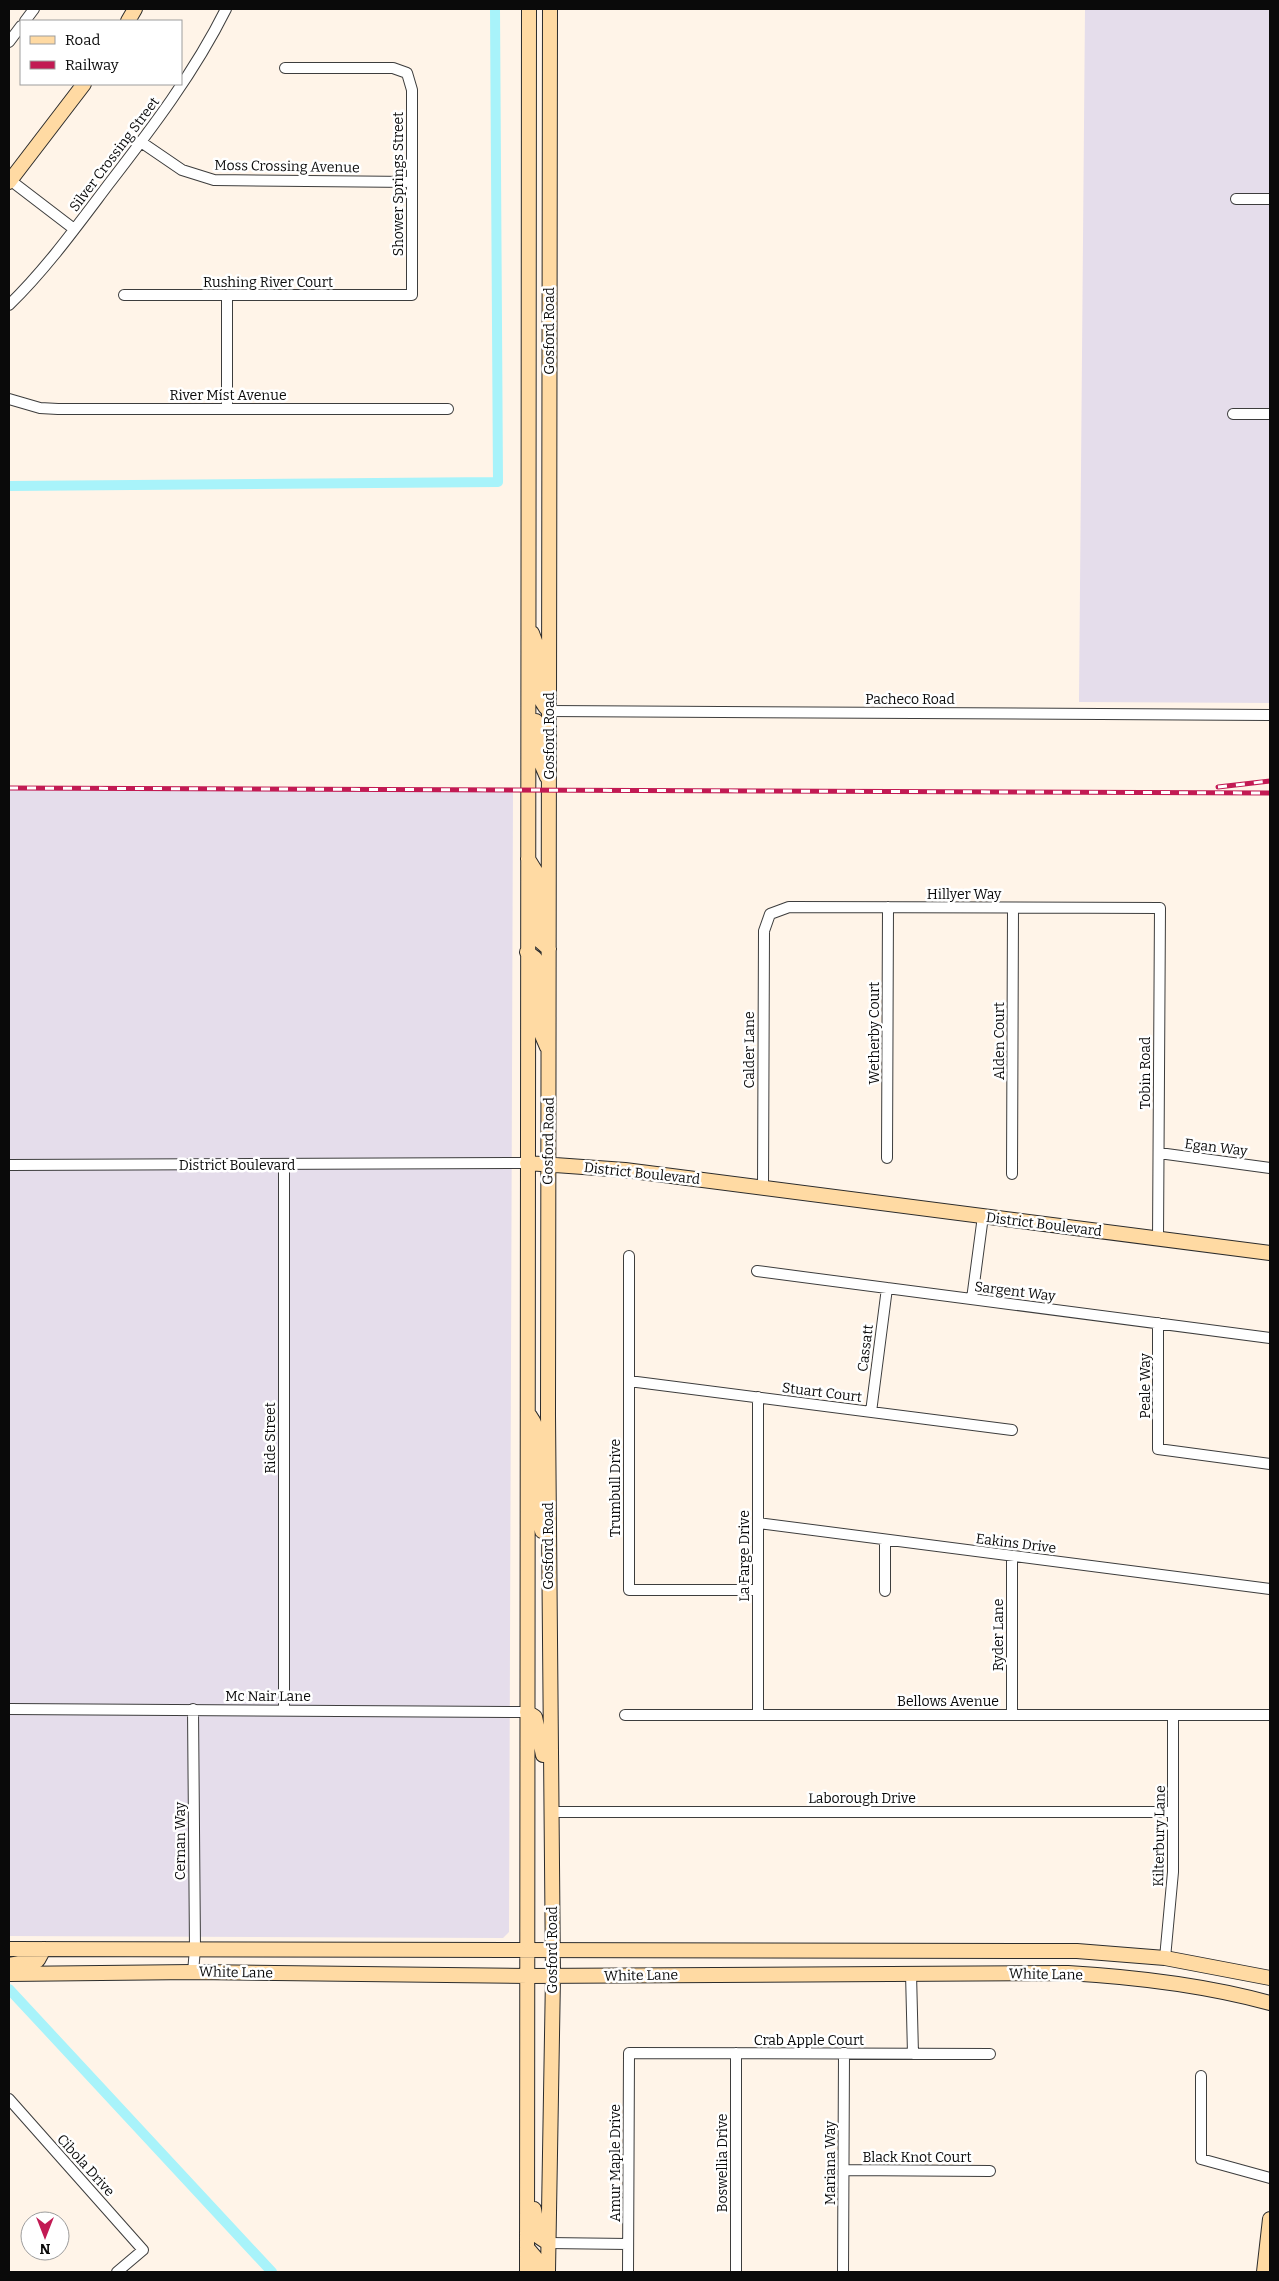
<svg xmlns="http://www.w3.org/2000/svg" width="1279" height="2281" viewBox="0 0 1279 2281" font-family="Bitter,serif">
	<rect width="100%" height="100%" fill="#fff4e8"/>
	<path fill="#e5ddeb" d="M1085 9H1270V703L1079 702Z
		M9 788 513 790 509 1932 503 1938 9 1936Z"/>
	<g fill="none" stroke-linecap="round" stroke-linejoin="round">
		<path stroke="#a8f3fa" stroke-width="10" d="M9 486 498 482 495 9
			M9 1989 272 2272"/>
		<defs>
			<path id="street" d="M25 21 34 9
				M9 42 21 26
				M141 142 182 170 214 180 412 182
				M10 180 74 229
				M1236 199H1270
				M124 295H412V90L407 73 393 68H285
				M227 295V409
				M9 305C46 269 77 226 108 185 152 128 194 73 226 9
				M9 399 40 408 58 409H448
				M1233 414H1270
				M549 711 1270 715
				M1159 1153 1270 1168
				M887 1158 888 907
				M9 1165 527 1163
				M1012 1174 1013 908
				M763 1188 764 931 770 914 789 907 1160 908 1158 1239
				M629 1256V1590H758
				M757 1271 1270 1338
				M972 1299 983 1216
				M1158 1323V1449L1270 1464
				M629 1381 1012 1430
				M871 1412 887 1288
				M758 1523 1270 1589
				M885 1591V1540
				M9 1709 527 1712
				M284 1710V1165
				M625 1715H1270
				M758 1715V1397
				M1012 1715V1556
				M551 1812H1173
				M1165 1958 1173 1872V1715
				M193 1972 195 1949 193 1709
				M911 1973 913 2054
				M1201 2076V2159L1270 2178
				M9 2099 143 2250 117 2272
				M844 2170 990 2171
				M548 2243 628 2244
				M628 2272 629 2053 990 2054
				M736 2272V2053
				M843 2272 844 2053"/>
			<path id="secondary" d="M128 21 135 9
				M9 182 84 84
				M532 633C534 639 537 645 538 652 539 672 532 695 549 711
				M536 721 538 756 547 777
				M528 859 539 877 540 941 549 949
				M527 952 535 958 538 967V1026L547 1047
				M527 1163 625 1170 1270 1253
				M530 1416C547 1438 535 1484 538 1512 539 1519 541 1525 542 1531
				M527 1712 535 1717 543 1755
				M9 1949 1077 1951 1165 1958 1270 1978
				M9 1965 38 1960 44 1949
				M9 1974 193 1972 528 1976 1068 1973C1137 1977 1204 1985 1270 2003
				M534 2209 539 2237 548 2243
				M529 2250 535 2257 538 2272
				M527 2272 529 9
				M548 2272 553 1976 548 1415 550 9
				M1264 2272 1270 2219"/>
		</defs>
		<use href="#street" stroke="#3d3d3d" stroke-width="12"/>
		<use href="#secondary" stroke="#2c2c2c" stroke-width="16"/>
		<use href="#street" stroke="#fff" stroke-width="10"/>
		<use href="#secondary" stroke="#ffdaa3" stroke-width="14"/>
		<defs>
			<path id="rail" d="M1218 787 1270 781
				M9 788 1270 793"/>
		</defs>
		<use href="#rail" stroke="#c21a53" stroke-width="5"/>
		<use href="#rail" stroke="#fff" stroke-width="3" stroke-dasharray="9" stroke-linecap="butt"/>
	</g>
	<g text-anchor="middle" stroke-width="5" stroke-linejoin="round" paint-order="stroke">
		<g font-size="14" fill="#0a0a0a" stroke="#fff">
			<text transform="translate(114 154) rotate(-53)" y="5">Silver Crossing Street</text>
			<text transform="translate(287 166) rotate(1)" y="5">Moss Crossing Avenue</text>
			<text transform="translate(398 184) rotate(-90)" y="5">Shower Springs Street</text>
			<text x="268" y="287">Rushing River Court</text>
			<text transform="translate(549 331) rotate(-90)" y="5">Gosford Road</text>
			<text x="228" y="400">River Mist Avenue</text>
			<text x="910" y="704">Pacheco Road</text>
			<text transform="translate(549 736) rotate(-90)" y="5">Gosford Road</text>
			<text x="964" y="899">Hillyer Way</text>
			<text transform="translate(874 1033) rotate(-90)" y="5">Wetherby Court</text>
			<text transform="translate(999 1041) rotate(-90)" y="5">Alden Court</text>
			<text transform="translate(749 1050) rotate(-90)" y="5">Calder Lane</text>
			<text transform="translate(1145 1073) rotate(-90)" y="5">Tobin Road</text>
			<text transform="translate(548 1141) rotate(-89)" y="5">Gosford Road</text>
			<text transform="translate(1216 1147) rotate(7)" y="5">Egan Way</text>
			<text x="237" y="1170">District Boulevard</text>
			<text transform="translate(642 1173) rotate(6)" y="5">District Boulevard</text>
			<text transform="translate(1044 1224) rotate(7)" y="5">District Boulevard</text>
			<text transform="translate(1015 1291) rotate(7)" y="5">Sargent Way</text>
			<text transform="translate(865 1348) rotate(-83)" y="5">Cassatt</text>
			<text transform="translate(1145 1386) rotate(-90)" y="5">Peale Way</text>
			<text transform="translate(822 1392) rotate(7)" y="5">Stuart Court</text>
			<text transform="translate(270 1438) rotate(-90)" y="5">Ride Street</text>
			<text transform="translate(615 1488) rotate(-90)" y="5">Trumbull Drive</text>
			<text transform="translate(1016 1543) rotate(7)" y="5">Eakins Drive</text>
			<text transform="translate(548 1546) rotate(-90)" y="5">Gosford Road</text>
			<text transform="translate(744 1556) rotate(-90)" y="5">La Farge Drive</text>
			<text transform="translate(998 1635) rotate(-90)" y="5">Ryder Lane</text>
			<text x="268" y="1701">Mc Nair Lane</text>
			<text x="948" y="1706">Bellows Avenue</text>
			<text x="862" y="1803">Laborough Drive</text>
			<text transform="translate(1159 1836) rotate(-89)" y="5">Kilterbury Lane</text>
			<text transform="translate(180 1841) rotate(-90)" y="5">Cernan Way</text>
			<text transform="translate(552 1950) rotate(-90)" y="5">Gosford Road</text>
			<text transform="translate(236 1972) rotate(1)" y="5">White Lane</text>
			<text transform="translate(1046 1974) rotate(1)" y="5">White Lane</text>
			<text transform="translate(641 1975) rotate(-1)" y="5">White Lane</text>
			<text x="809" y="2045">Crab Apple Court</text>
			<text x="917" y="2162">Black Knot Court</text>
			<text transform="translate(615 2163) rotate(-90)" y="5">Amur Maple Drive</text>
			<text transform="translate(722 2163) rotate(-90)" y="5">Boswellia Drive</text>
			<text transform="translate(830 2163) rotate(-90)" y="5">Mariana Way</text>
			<text transform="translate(86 2165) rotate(48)" y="5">Cibola Drive</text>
		</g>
	</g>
	<rect width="1279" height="2281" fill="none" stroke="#0a0a0a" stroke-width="20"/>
	<rect x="20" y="20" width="162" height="65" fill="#ffffff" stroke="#9d9d9d"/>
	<rect x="30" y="36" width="25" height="8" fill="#ffdaa3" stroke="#9d9d9d"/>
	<text x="65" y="45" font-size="15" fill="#0a0a0a">Road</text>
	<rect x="30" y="61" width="25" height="8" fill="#c21a53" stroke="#9d9d9d"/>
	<text x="65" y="70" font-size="15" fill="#0a0a0a">Railway</text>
	<g transform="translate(45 2236) rotate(180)"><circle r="24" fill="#ffffff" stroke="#9d9d9d"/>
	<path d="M0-4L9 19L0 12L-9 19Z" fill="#c21a53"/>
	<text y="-8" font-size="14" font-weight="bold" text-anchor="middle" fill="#0a0a0a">N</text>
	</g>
</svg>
